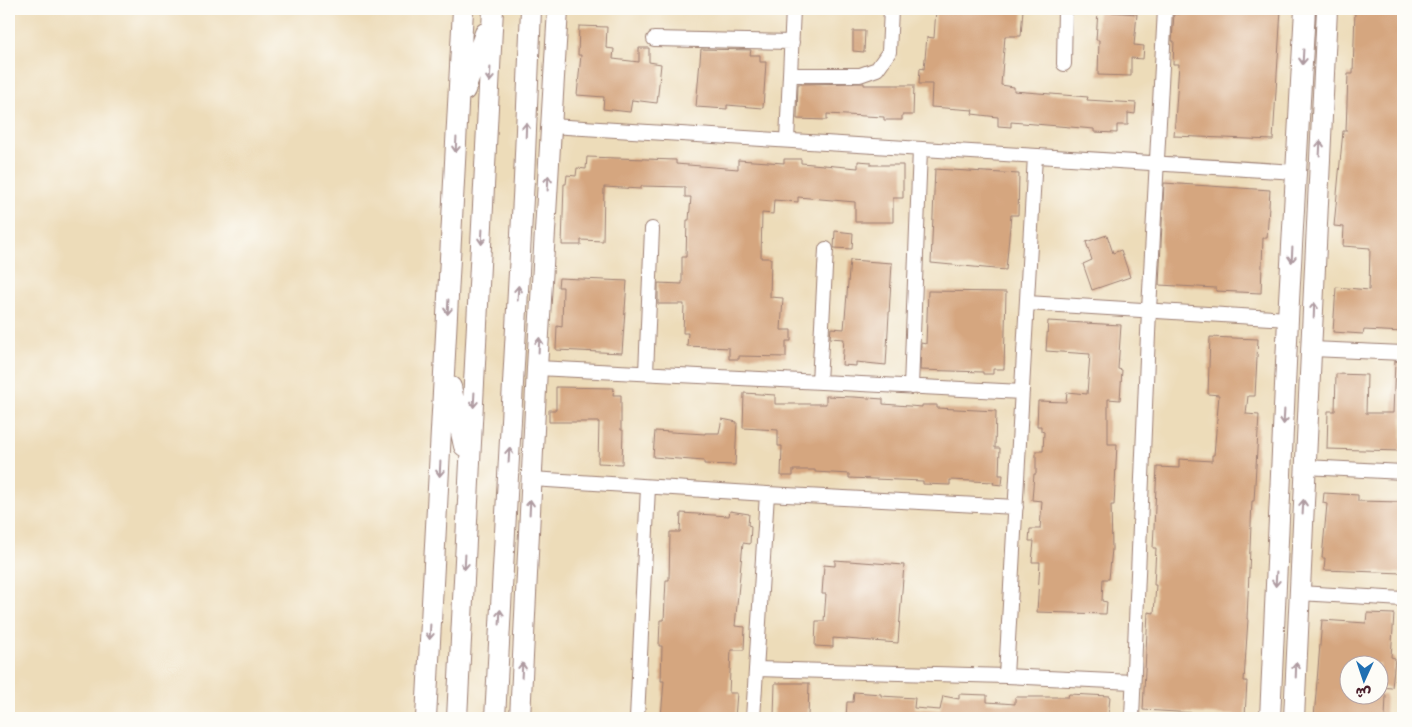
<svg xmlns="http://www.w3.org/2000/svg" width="1412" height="727" viewBox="0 0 1412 727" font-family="'Comic Neue','Playpen Sans Arabic',sans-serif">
	<rect width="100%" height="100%" fill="#fdfcf7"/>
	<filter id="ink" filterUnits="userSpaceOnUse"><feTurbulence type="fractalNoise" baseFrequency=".02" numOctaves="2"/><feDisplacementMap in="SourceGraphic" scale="10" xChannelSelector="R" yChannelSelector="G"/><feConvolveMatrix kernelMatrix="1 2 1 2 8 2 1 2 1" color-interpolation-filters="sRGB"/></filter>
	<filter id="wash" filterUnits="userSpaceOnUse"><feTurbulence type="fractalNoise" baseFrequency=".0096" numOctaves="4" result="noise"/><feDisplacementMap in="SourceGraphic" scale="20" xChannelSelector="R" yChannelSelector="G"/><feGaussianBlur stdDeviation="1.12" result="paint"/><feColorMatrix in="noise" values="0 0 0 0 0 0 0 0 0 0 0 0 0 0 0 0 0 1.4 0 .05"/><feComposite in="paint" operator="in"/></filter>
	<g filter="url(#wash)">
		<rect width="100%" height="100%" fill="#eddcb9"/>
		<g id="blocks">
			<path fill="#d5a67f" d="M936 9H1023L1021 36H1005L1001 85 1014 87V91L1088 97 1087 100 1136 103 1135 114 1128 113V125H1117V133L1094 132V129L1011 122V127L998 126V117L972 114 973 110 931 107 932 84H919L920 68 924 69 927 37 934 38Z
				M1180 9H1281L1273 140 1174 136 1179 64H1173L1174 41H1172L1174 14H1180Z
				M1355 9H1403V332L1364 330 1363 334 1333 332 1336 287 1369 290 1370 248 1343 246 1344 227 1334 226 1343 131H1346L1348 74H1353Z
				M1098 11 1137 14 1134 45 1144 46 1143 59 1131 58V76L1098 75 1099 40H1096Z
				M579 26 607 27 606 48 614 49 613 59 639 62V48H649V62L661 64 657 103 632 100 630 112 603 109 604 97 577 95 581 55H578Z
				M853 31H865L864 52 853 51Z
				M701 49 751 50 750 55H760V62H766L763 108 727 105V109L696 107Z
				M864 83V85H914L913 115H902V120H884V117L827 114V120L797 119 798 84Z
				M587 157 676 160V164L738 169V160L784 163V159H801V163L858 168V161L871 162V165H903V198H893V222H855V202L798 197V202L774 200 773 214 762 213 761 258H771L770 297 783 298 781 330H791V341H786V357L739 356V359H729V348L687 346 688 333H683L684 304H658V283L682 284V257H686L687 220H689L691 197H685V187L641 186V189L604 187 603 241 581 240V245H562L564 184H566L567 175 576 176 577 168 586 169Z
				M935 169 1019 174 1018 215H1011L1006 270 931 263Z
				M1164 183 1270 190 1267 238H1263L1261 293 1216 291V288L1159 285Z
				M835 231 853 233 852 249 834 248Z
				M1107 235 1113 253 1121 250 1130 277 1092 290 1083 264 1092 260 1086 242Z
				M850 260 892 263 886 365 856 362V366L842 365 844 339 830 338 831 328 844 329Z
				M559 278 627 281 622 353 556 350 557 326 562 327 563 287H558Z
				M928 291 1006 292 1004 369H993V374H983V372L920 370 921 343 926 344Z
				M1048 321 1121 325 1118 369 1122 370 1120 400 1108 399V444H1117L1114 505H1111L1112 549 1109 579H1103L1102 601 1107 602 1106 614 1037 612 1040 562H1032L1034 541H1029L1030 529H1040L1042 501 1032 500 1034 474H1036V451H1043L1044 432 1041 431V426H1037L1038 401 1066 402 1067 392 1087 394 1090 354 1046 351Z
				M1210 337 1258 339 1255 396H1248L1246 414 1259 415 1254 501H1252L1247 619H1248L1244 681H1247L1245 716 1143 710 1148 612 1154 613 1156 585H1154L1156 548H1153L1157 467 1179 468V459L1212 461V455H1214L1219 395 1208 394Z
				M1395 361 1403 362V407H1402L1401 451 1327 449 1328 411H1335L1336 374 1367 375 1366 413H1393Z
				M556 387 614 388 613 395H621V430H623L622 464 598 463 599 422H549V410H556Z
				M744 393 775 395V404H826V396L854 397 883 399V404L922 407V405H937V408L996 411 995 448H1000L999 475H1003L1002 485 993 484 994 482 950 480V485L923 484V481L849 478V474L815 472V470H793V476H781L782 446H778V430L743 428Z
				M722 419 737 422 735 465 704 464V461L653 457 655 431 705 434V433H719Z
				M1324 493 1358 495V501L1403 502V573L1324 570 1325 558H1322L1327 504 1323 503Z
				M730 511 749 514 748 525 751 526 750 544 743 543 735 626 745 627 744 650H731L729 693H737L735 718 661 717 664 681H661L662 646H659L660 620H664L666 580H669L670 532H680L681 513 729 516Z
				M835 560 904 565 898 643 833 638V647L815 646 816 621H824L826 594H822L824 565 835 566Z
				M1367 613 1394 614 1391 657 1395 658 1392 688 1380 687V664H1349L1347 692 1348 694 1386 695 1385 718H1314L1322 620 1366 623Z
				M775 683H809L808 717H774Z
				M854 692 881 694V696L915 698 914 708 940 710 943 696 959 699V694L987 695V702L1015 704V697H1068L1069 694 1110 696 1108 718H846L847 702H853Z"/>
		</g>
	</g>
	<g filter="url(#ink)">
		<use href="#blocks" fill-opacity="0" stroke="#9c7e72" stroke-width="1"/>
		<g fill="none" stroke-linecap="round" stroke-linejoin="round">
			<defs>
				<path id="street" d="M654 39 792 42
					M1064 64 1065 9
					M790 75H860L877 69 889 52 891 9
					M551 126 1296 172
					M787 140 793 9
					M1027 303 1288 319
					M1312 349 1403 353
					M537 368 1022 392
					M646 373 652 229
					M819 382 826 249
					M911 387 920 149
					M1305 467 1403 472
					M532 479 767 494 1016 507
					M1299 593 1403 599
					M756 669 1006 676 1133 682
					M1006 676 1035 156
					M637 718 648 487
					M753 718 767 494
					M1132 718 1149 310 1165 9"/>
				<path id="secondary" d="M465 90 485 33
					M451 387 464 446
					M426 718 463 9
					M457 718 493 9
					M495 718 524 179 531 9
					M520 718 537 368 558 9
					M1270 718 1288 319 1305 9
					M1294 718 1327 9"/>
			</defs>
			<use href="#street" stroke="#9c7e72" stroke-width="16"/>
			<use href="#secondary" stroke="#9c7e72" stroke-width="22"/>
			<use href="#street" stroke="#fff" stroke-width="14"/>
			<use href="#secondary" stroke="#fff" stroke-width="20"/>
		</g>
		<defs><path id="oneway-shaft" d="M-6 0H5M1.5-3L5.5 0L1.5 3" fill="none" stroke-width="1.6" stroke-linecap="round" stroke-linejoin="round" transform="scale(1.25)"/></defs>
		<g stroke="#ae9aa0">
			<use href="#oneway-shaft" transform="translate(1303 57) rotate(93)"/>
			<use href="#oneway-shaft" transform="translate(490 75) rotate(93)"/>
			<use href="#oneway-shaft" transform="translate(526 130) rotate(-88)"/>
			<use href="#oneway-shaft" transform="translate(456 145) rotate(93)"/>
			<use href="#oneway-shaft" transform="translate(1320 148) rotate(-87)"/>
			<use href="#oneway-shaft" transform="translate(548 183) rotate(-87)"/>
			<use href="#oneway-shaft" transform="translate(482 237) rotate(93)"/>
			<use href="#oneway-shaft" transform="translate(1292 255) rotate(93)"/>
			<use href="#oneway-shaft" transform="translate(518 293) rotate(-87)"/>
			<use href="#oneway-shaft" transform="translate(448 307) rotate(93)"/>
			<use href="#oneway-shaft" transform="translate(1314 310) rotate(-88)"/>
			<use href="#oneway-shaft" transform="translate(539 345) rotate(-87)"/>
			<use href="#oneway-shaft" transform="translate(474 400) rotate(93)"/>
			<use href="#oneway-shaft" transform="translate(1284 417) rotate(93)"/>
			<use href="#oneway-shaft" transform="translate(509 455) rotate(-87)"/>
			<use href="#oneway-shaft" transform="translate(440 469) rotate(93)"/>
			<use href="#oneway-shaft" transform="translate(530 507) rotate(-87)"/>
			<use href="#oneway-shaft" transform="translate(1303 507) rotate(-87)"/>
			<use href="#oneway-shaft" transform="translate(465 562) rotate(93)"/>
			<use href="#oneway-shaft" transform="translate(1276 579) rotate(93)"/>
			<use href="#oneway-shaft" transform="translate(500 617) rotate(-87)"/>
			<use href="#oneway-shaft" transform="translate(430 632) rotate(93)"/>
			<use href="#oneway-shaft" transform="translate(522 670) rotate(-87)"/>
			<use href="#oneway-shaft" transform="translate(1296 670) rotate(-88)"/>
		</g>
	</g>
	<rect width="1412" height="727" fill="none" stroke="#fdfcf7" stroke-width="30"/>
	<g transform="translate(1364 680) rotate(183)"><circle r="24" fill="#fdfcf7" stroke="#b5a4a5"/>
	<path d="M0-4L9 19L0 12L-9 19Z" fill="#1f6fb2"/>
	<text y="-8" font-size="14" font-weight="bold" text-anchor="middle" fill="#4a1f2b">ش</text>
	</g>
</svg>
